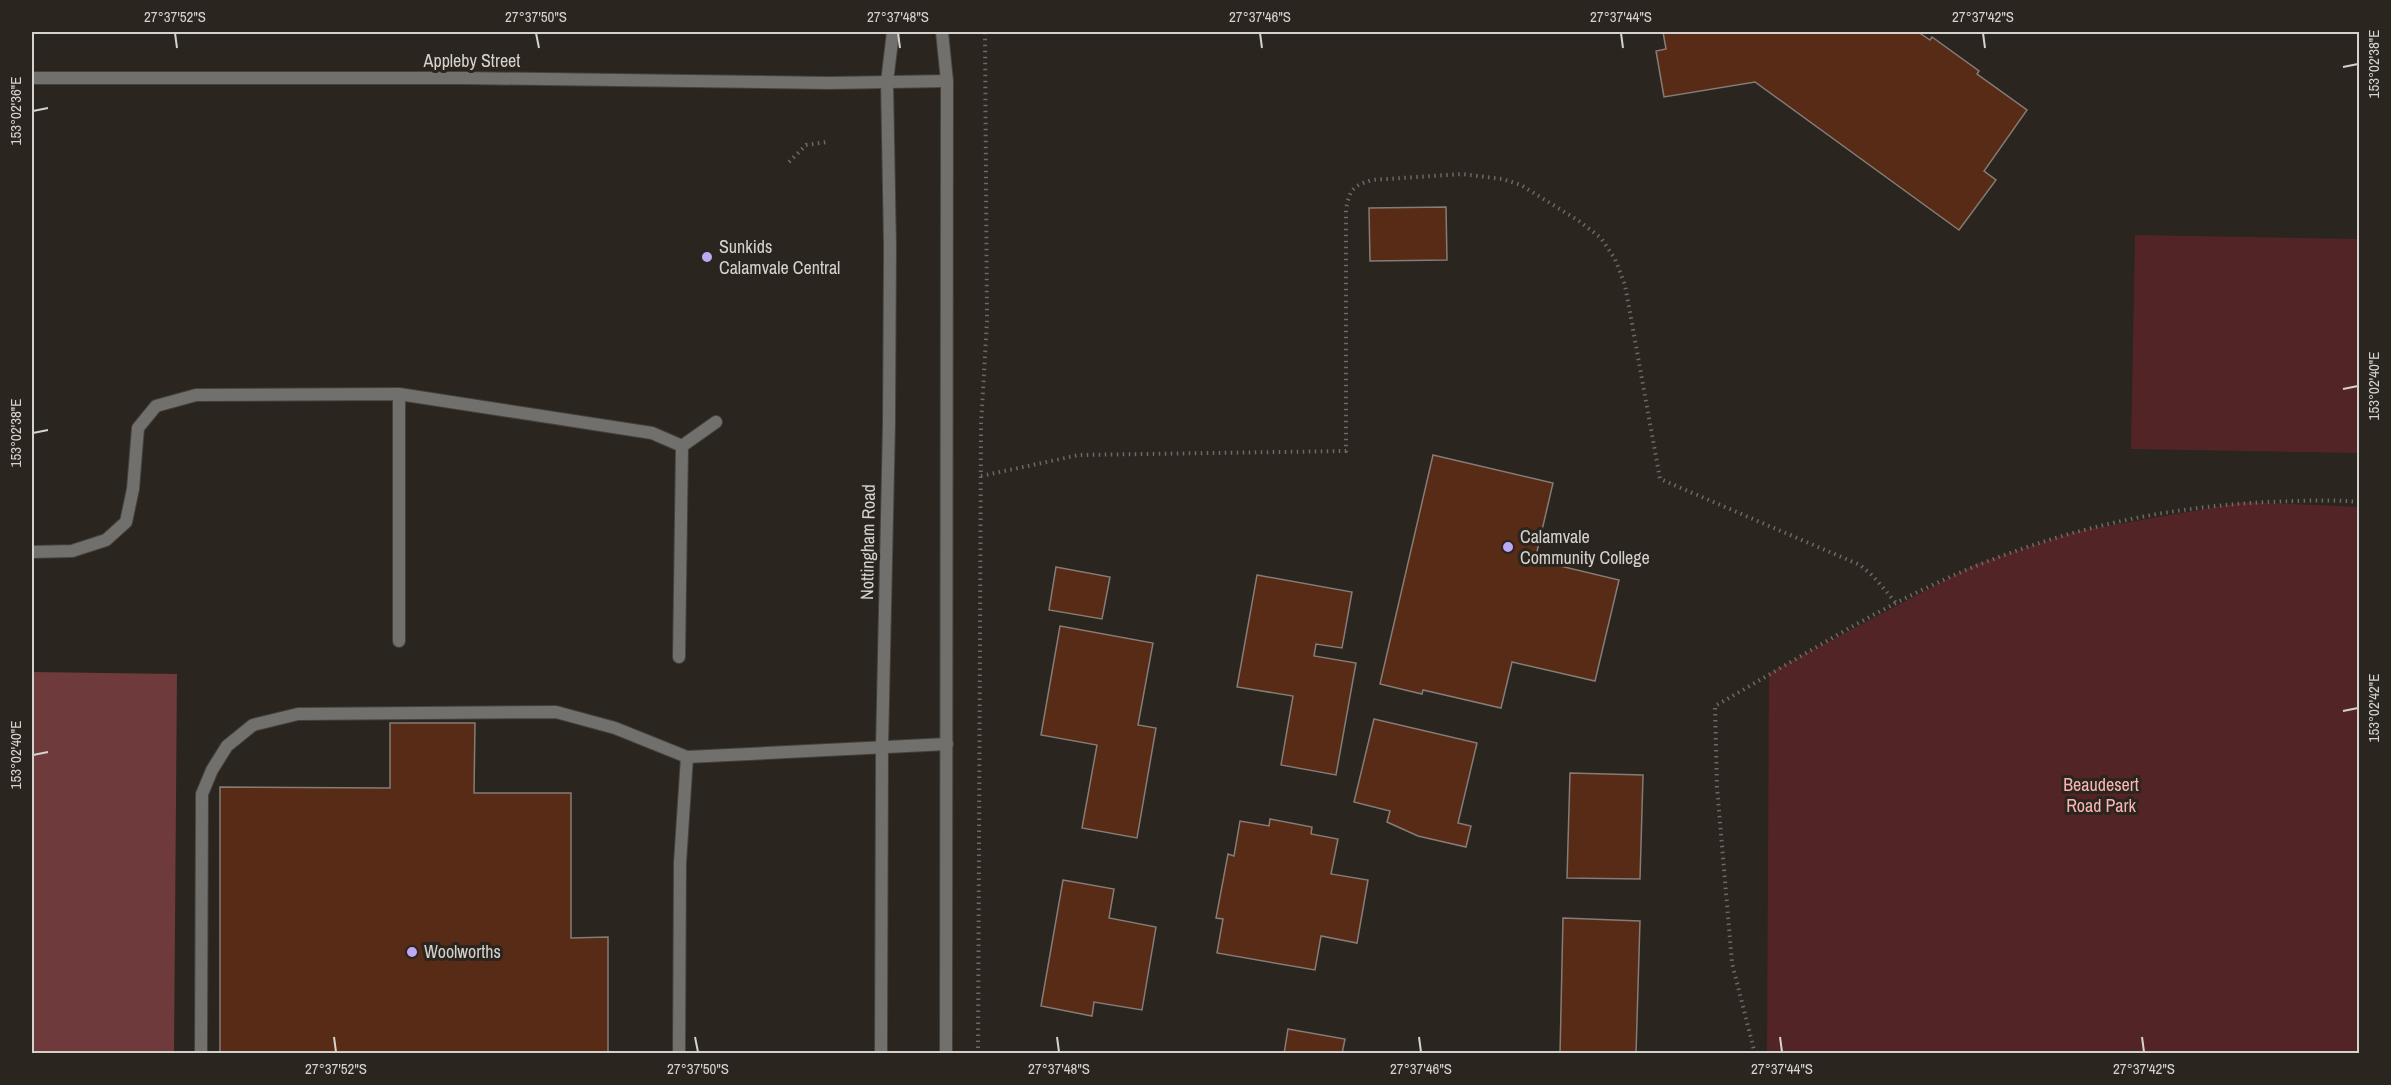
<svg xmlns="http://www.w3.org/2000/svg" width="2391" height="1085" viewBox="0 0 2391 1085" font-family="'Archivo Narrow',sans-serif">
	<rect width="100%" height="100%" fill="#2a251f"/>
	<path fill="#532426" d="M2135 235 2359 239V453L2131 449Z
		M2245 502 2359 507V1053H1767L1769 673 1976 564 2078 531Z"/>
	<path fill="#6e3a3b" d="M32 672 177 674 174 1053H32Z"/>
	<path fill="#572b15" stroke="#857c77" stroke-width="1.5" d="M1663 32H1918L1930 40 1932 37 1979 71 1977 74 2027 110 1984 171 1996 180 1959 230 1755 82 1664 97 1656 51 1666 49Z
		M1446 207 1447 260 1370 261 1369 208Z
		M1433 455 1553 483 1535 560 1619 580 1595 681 1512 662 1501 708 1423 690 1422 694 1380 684Z
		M1056 567 1110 577 1102 619 1049 610Z
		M1257 575 1352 592 1342 648 1316 644 1314 656 1356 663 1336 775 1281 765 1293 696 1237 687Z
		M1060 626 1153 643 1138 725 1156 728 1137 838 1082 828 1097 745 1041 735Z
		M1374 719 1477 743 1458 823 1471 826 1466 847 1418 836 1387 822 1390 811 1354 802Z
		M390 723H475L474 793H571V938L608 937V1054H220V787L390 788Z
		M1570 773 1643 775 1640 879 1567 878Z
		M1270 819 1312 827 1311 834 1338 839 1331 874 1368 880 1357 943 1321 936 1315 970 1217 953 1223 919 1216 918 1228 854 1234 856 1240 821 1269 826Z
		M1063 880 1114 889 1109 918 1156 927 1142 1010 1094 1002 1092 1016 1041 1006Z
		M1563 918 1640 921 1636 1054H1560Z
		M1288 1029 1345 1039 1342 1054H1284Z"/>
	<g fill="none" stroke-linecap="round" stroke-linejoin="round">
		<defs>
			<path id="service" d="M32 552 72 551 106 540 126 522 133 489 138 428 156 406 196 395 399 394 652 433 682 446 716 422
				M399 641V394
				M679 657 682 446
				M201 1054 202 794 212 770 227 746 253 725 298 714 556 712 615 728 687 757 947 744
				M679 1054 680 863 687 757"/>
			<path id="minor" d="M32 78H464L829 83 947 81"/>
			<path id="tertiary" d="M942 32 947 81 946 1054
				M881 1054 882 748 889 423 890 247 887 82 893 32"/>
		</defs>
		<use href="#service" stroke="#45413b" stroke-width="14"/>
		<use href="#minor" stroke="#45413b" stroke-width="14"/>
		<use href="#tertiary" stroke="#45413b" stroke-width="14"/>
		<path stroke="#6d6964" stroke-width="4" stroke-dasharray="1.5 4.5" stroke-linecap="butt" d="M2150 32H2255
			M789 162 806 145 827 142
			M981 476 1079 455 1346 451V209C1350 190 1352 186 1372 180L1462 174 1502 179 1521 185 1579 221 1601 238 1615 259 1625 285 1660 479 1860 565 1873 576 1896 603
			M978 1054 981 425 987 321 985 32
			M1755 1054 1732 963 1717 787 1715 706C1775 672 1834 635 1896 603 2013 542 2137 508 2269 502 2299 501 2329 499 2360 502"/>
		<use href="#service" stroke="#71706c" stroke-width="12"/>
		<use href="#minor" stroke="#71706c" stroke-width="12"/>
		<use href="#tertiary" stroke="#71706c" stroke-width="12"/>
	</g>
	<path fill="none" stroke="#d5d2ce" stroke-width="2" d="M175 33 177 48M536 33 539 48M898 33 900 48M1260 33 1262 48M1621 33 1623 48M1983 33 1985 48M2343 67 2358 64M33 111 48 108M2343 389 2358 386M33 433 48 430M2343 711 2358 708M33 755 48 752M334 1037 336 1052M695 1037 698 1052M1057 1037 1059 1052M1419 1037 1421 1052M1780 1037 1782 1052M2142 1037 2144 1052"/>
	<g fill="#bea9f4" stroke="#2a251f" stroke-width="2">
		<circle cx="707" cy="257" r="6"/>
		<circle cx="1508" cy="547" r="6"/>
		<circle cx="412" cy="952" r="6"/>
	</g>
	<g text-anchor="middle" stroke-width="6" stroke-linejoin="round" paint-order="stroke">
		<g font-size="18" fill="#d5d2ce" stroke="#2a251f">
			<text x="472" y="67">Appleby Street</text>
			<text transform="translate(868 542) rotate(-89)" y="6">Nottingham Road</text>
		</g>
		<g font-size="18" fill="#d5d2ce" stroke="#2a251f" text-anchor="start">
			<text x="719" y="253">Sunkids<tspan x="719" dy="21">Calamvale Central</tspan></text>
			<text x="1520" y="543">Calamvale<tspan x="1520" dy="21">Community College</tspan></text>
			<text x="424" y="958">Woolworths</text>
		</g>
		<g font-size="18" fill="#fbb5b5" stroke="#2a251f">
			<text x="2101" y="791">Beaudesert<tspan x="2101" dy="21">Road Park</tspan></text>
		</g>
	</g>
	<rect width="2391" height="1085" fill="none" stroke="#2a251f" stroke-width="66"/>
	<rect x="33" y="33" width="2325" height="1019" fill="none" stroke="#d5d2ce" stroke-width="2"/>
	<g font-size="15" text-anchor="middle" fill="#d5d2ce">
		<text x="175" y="22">27°37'52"S</text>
		<text x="536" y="22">27°37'50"S</text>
		<text x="898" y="22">27°37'48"S</text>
		<text x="1260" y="22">27°37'46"S</text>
		<text x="1621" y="22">27°37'44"S</text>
		<text x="1983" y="22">27°37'42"S</text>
		<text transform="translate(2374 64) rotate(-90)" y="5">153°02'38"E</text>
		<text transform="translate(16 111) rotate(-90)" y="5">153°02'36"E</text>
		<text transform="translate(2374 386) rotate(-90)" y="5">153°02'40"E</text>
		<text transform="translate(16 433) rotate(-90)" y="5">153°02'38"E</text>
		<text transform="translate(2374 708) rotate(-90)" y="5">153°02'42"E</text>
		<text transform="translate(16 755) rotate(-90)" y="5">153°02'40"E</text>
		<text x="336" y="1074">27°37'52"S</text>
		<text x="698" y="1074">27°37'50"S</text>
		<text x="1059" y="1074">27°37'48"S</text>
		<text x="1421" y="1074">27°37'46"S</text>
		<text x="1782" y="1074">27°37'44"S</text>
		<text x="2144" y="1074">27°37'42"S</text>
	</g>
</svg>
